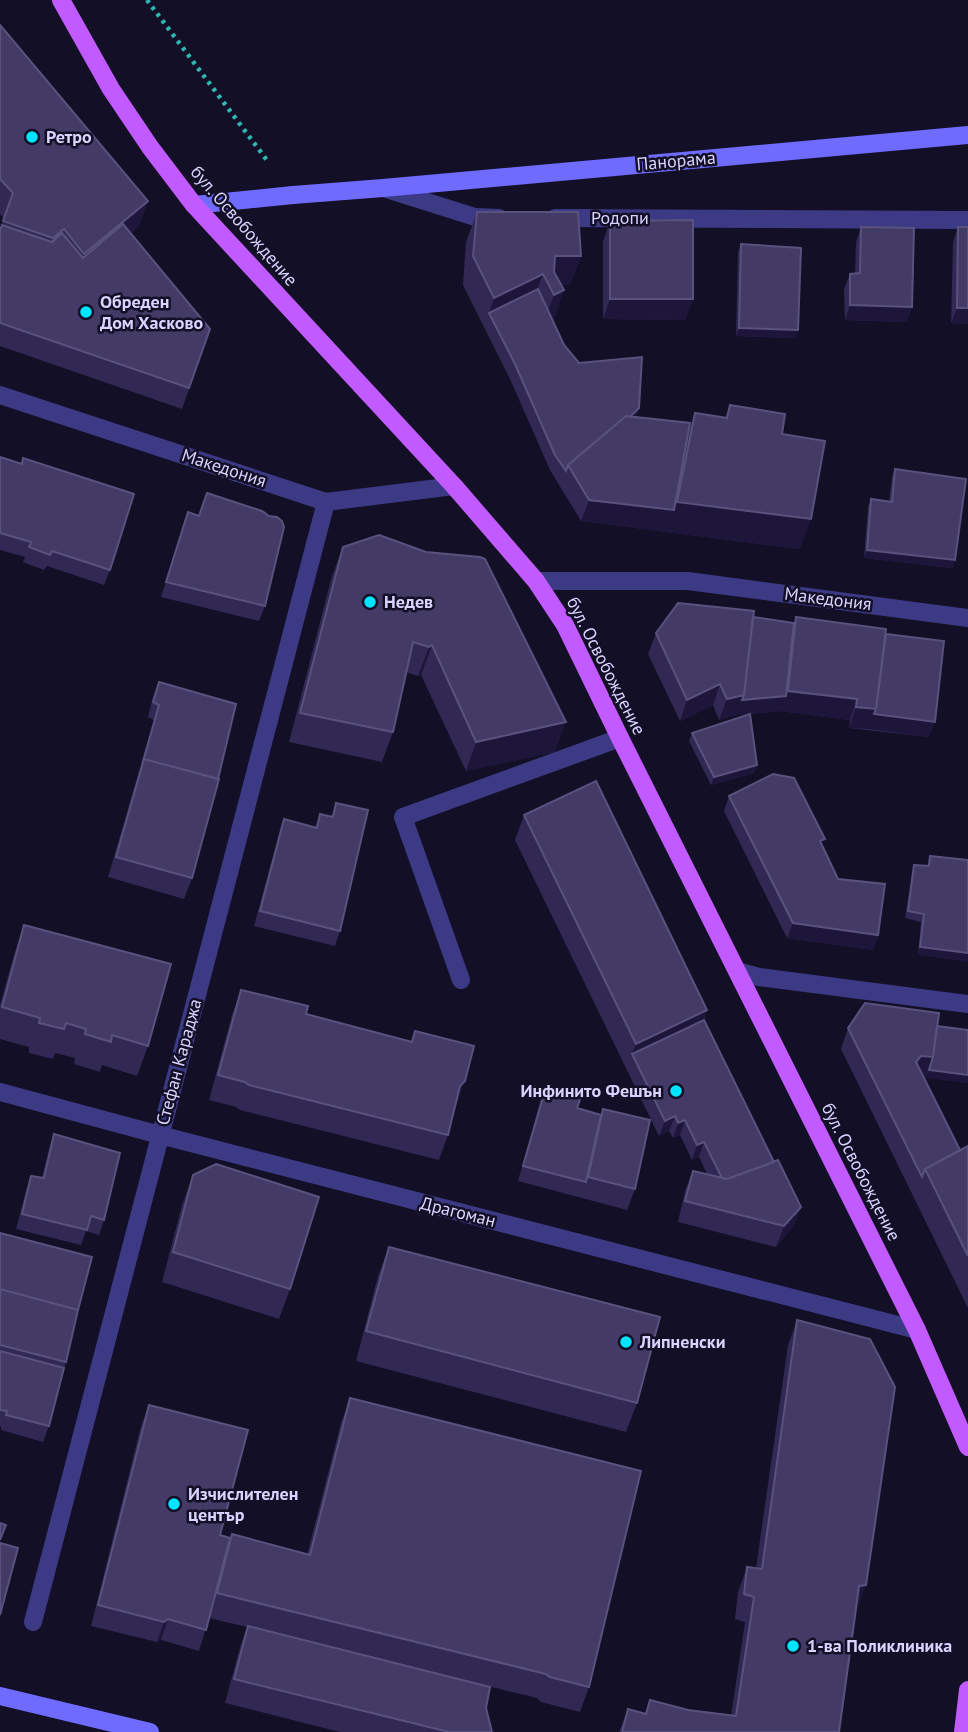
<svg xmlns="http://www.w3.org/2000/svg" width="968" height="1732" viewBox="0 0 968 1732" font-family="'PT Sans',sans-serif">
	<rect width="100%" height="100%" fill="#130f26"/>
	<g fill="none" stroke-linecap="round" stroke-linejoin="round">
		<path stroke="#2fb8b0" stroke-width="4.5" stroke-dasharray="3.5 5" stroke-linecap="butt" d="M147 0 269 163"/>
		<path stroke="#3d3a85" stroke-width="18" d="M461 980 403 817 620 738"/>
		<path stroke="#3d3a85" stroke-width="18" d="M383 188 475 217 499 218
			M555 218 968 220
			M0 395 326 502 454 486
			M536 581H688L968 618
			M737 971 759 977 968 1004
			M0 1092 160 1135 917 1330
			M33 1622 326 502"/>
		<path stroke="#6f6bff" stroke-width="18" d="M194 205 293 195 383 188 968 135
			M0 1696 150 1732"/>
		<path stroke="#c25bff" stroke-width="18" d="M61 0 111 89 150 147 194 205 454 486 536 581 565 625 620 738 917 1330 968 1447
			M963 1732 968 1690"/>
	</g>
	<path fill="#312854" d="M0 25 148 201 139 226 130 234 210 329 182 409 0 346V229L4 218 0 214Z
		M477 212 581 256 570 285H562L553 320 564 345 579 363 639 408 636 417 690 427 695 413 725 418 730 405 782 434 800 549 581 521 550 470 510 379 463 285 466 242Z
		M610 221 693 299 685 320 603 319V242Z
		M861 227 912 307 906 322 845 320 844 289 850 274 855 273 856 242Z
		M958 227H968V324L951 323 953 242Z
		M741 244 798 330 795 338 736 336 738 252Z
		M0 457 21 464 23 458 110 570 104 585 47 566 44 570 23 562 25 557 0 550Z
		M895 469 955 560 952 568 864 558 868 507 871 499 889 501 892 477Z
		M188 512 198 515 265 606 259 621 161 597Z
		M343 547 555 752 466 771 421 675 418 676 406 672 393 732 382 762 289 742 332 576Z
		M753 617 794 623 796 617 886 634 929 737 849 728 850 720 780 711 750 714 757 765 754 773 711 785 689 741 692 733 749 714 737 715 719 720 713 705 680 721 648 654 656 633Z
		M159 682 192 878 184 899 108 877 154 720 148 717 153 697Z
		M729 796 822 845 838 879 878 935 873 950 787 938 724 811Z
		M336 803 340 931 335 946 254 926 279 834 284 819 315 827 320 814 331 817Z
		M524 815 707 1010 704 1020 774 1162 801 1207 793 1227 776 1247 678 1222 685 1191 693 1171 707 1174 699 1157 692 1160 680 1135 673 1138 669 1131 659 1136 515 840Z
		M930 856 968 860 918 955 921 922 905 918 912 873 914 865 927 866Z
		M24 925 148 1046 137 1076 102 1065 100 1072 74 1064 75 1058 55 1053 53 1059 29 1053V1047L0 1039V1005L14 955Z
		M241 990 306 1014 412 1041 415 1031 456 1106 448 1135 439 1160 240 1110 236 1107 209 1100 232 1015Z
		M937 1026 968 1030V1083L924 1077 960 1150 968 1146V1308L841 1049 848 1028Z
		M546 1087 577 1108 601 1115 603 1109 635 1189 627 1210 518 1181 540 1102Z
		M54 1134 104 1220 99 1235 86 1231 81 1245 16 1229 26 1191 31 1176 42 1177 49 1149Z
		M193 1175 290 1289 279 1319 162 1282 182 1205Z
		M0 1233 78 1310 66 1362 49 1426 43 1442 1 1430V1426H0Z
		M389 1247 637 1403 626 1432 356 1361 378 1276Z
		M797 1320 857 1610 839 1732H619L628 1709 645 1714 650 1700 688 1710 731 1716 745 1622 735 1619 738 1592 747 1567 756 1568 788 1345Z
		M350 1398 589 1687 580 1712 541 1702 537 1698 426 1671 486 1708 492 1732H340L225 1703 239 1651 247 1627 209 1618 199 1651 161 1640 157 1642 91 1626 141 1426 149 1405 220 1535 307 1555 341 1423Z"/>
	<path fill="#1d163a" d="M148 201 139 226 75 278 84 254Z
		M555 256H581L570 285 549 286Z
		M543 274 532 304 489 313 494 298Z
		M564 290 554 320 543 324 554 295Z
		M610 299H693L685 320 603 319Z
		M850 305 912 307 906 322 845 320Z
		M957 308H968V324L951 323Z
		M739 328 798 330 795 338 736 336Z
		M639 408 634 423 569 468Z
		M589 500 674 510 677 502 811 519 800 549 581 521Z
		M867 550 955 560 952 568 864 558Z
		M432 645 421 675 418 676 429 647Z
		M720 684 713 705 680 721 687 700Z
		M788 691 857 699 850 720 780 711 737 715 719 720 727 699 744 695 786 696Z
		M856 707 876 709 869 729 849 728Z
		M874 714 935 722 929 737 869 729Z
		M566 722 555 752 466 771 476 742Z
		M757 765 754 773 711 785 714 777Z
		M793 923 878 935 873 950 787 938Z
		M920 947 968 953V962L918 955Z
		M707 1010 698 1035 632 1054 636 1044Z
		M921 1056 933 1057 926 1078 913 1077 916 1062Z
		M929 1070 968 1075V1083L926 1078Z
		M465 1081 456 1106 451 1111 460 1086Z
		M675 1116 669 1131 659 1136 665 1121Z
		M685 1120 680 1135 673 1138 678 1123Z
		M704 1142 699 1157 692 1160 697 1145Z
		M801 1207 793 1227 776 1247 784 1226Z
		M866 1585 857 1610 850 1611 859 1586Z
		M168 1619 161 1640 157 1642 164 1622Z"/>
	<path fill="#433a66" stroke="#5a527e" stroke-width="2" d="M0 25 148 201 84 254 64 229 53 238 3 221 13 193 0 179Z
		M477 212H578L581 256H555L554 272 564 290 554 295 543 274 494 298 473 256Z
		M693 220V299H610V221Z
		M123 224 210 329 189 388 0 323V230L2 225 52 242 62 233 83 258Z
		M861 227 914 228 912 307 850 305V274L860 273Z
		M958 227H968V308H957Z
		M741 244 801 248 798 330 739 328Z
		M538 289 564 345 579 363 642 357 639 408 630 417 626 416 568 465 566 471 555 455 515 364 489 313Z
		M730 405 785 414 782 434 825 441 811 519 677 502 695 413 727 418Z
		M626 416 690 423 674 510 589 500 568 465Z
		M0 457 22 464 23 458 134 494 110 570 52 551 50 555 29 547 31 542 0 533Z
		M895 469 966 479 955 560 867 550 871 499 892 502Z
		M207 493 262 511 269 516 277 517 282 521 284 527 265 606 166 582 188 512 199 516Z
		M379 535 426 552 480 557 485 559 566 722 476 742 432 645 429 647 413 642 393 732 300 713 343 547Z
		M678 603 754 611 744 695 727 699 720 684 687 700 656 633Z
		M753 617 794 623 786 696 742 700 744 695Z
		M796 617 886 629 876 709 856 707 857 699 788 691Z
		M886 634 944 641 935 722 874 714 876 709Z
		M159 682 236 704 218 779 144 759 142 765 159 705 153 702Z
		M750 714 757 765 714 777 692 733Z
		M144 759 219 779 192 878 116 857Z
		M773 774 794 778 825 839 820 841 838 879 885 884 878 935 793 923 729 796Z
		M596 781 707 1010 636 1044 524 815Z
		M336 803 368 810 340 931 260 911 284 819 317 828 320 814 333 817Z
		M930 856 968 860V953L920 947 924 914 908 911 914 865 929 866Z
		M24 925 171 964 148 1046 112 1035 111 1042 85 1034 86 1029 66 1023 64 1029 39 1023 40 1018 2 1007Z
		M241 990 308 1006 306 1014 412 1042 415 1031 474 1046 465 1081 460 1086 448 1135 249 1085 245 1082 218 1075Z
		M865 1003 939 1013 933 1057 921 1056 916 1062 960 1150 925 1169 922 1177 848 1028Z
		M704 1020 774 1162 727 1179 722 1178 704 1142 697 1145 685 1120 678 1123 675 1116 665 1121 632 1054Z
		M937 1026 968 1030V1075L929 1070 933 1057Z
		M546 1087 581 1097 577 1108 601 1115 586 1182 523 1166Z
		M603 1109 650 1120 635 1189 588 1177Z
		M54 1134 120 1153 104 1220 91 1216 87 1230 22 1214 31 1176 44 1178Z
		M968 1146V1256L925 1169Z
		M778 1160 801 1207 784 1226 685 1201 693 1171 727 1179Z
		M216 1164 319 1197 290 1289 173 1252 193 1175Z
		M0 1233 92 1257 78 1310 0 1289Z
		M389 1247 660 1317 637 1403 366 1331Z
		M0 1289 78 1310 66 1362 0 1345Z
		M797 1320 870 1339 895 1387 866 1585 859 1586 839 1732H622L628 1709 646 1714 650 1700 688 1710 736 1716 754 1597 744 1594 747 1567 762 1569Z
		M0 1351 64 1368 49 1426 6 1415 7 1411 0 1410Z
		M350 1398 641 1471 589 1687 550 1677 546 1674 217 1593 232 1534 310 1555Z
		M149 1405 248 1430 220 1535 230 1538 206 1630 168 1619 164 1622 98 1605Z
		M0 1523 6 1525 0 1540Z
		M0 1543 18 1548 0 1615Z
		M248 1626 490 1687 486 1708 492 1732H449L234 1679Z"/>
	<g fill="#00e5ff" stroke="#130f26" stroke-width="2.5">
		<circle cx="32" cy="137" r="7"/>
		<circle cx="86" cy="312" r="7"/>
		<circle cx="370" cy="602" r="7"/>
		<circle cx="676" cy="1091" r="7"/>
		<circle cx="626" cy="1342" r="7"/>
		<circle cx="174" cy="1504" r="7"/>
		<circle cx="793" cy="1646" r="7"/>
	</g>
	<g text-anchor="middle" stroke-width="5" stroke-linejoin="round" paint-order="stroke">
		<g font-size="18" font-weight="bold" fill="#d9d4ff" stroke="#130f26" text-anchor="start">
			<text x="46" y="143">Ретро</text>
			<text x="100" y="308">Обреден<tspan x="100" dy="21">Дом Хасково</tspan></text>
			<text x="384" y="608">Недев</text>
			<text x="662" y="1097" text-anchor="end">Инфинито Фешън</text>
			<text x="640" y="1348">Липненски</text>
			<text x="188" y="1500">Изчислителен<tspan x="188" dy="21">център</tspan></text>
			<text x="807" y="1652">1-ва Поликлиника</text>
		</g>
		<g font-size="18" fill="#d9d4ff" stroke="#130f26">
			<text transform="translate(676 161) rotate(-5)" y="6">Панорама</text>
			<text x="620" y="224">Родопи</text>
			<text transform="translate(244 226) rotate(49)" y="6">бул. Освобождение</text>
			<text transform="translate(224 468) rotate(18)" y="6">Македония</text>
			<text transform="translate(828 599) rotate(7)" y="6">Македония</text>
			<text transform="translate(606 666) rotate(63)" y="6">бул. Освобождение</text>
			<text transform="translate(179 1062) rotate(-75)" y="6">Стефан Караджа</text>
			<text transform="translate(861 1172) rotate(63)" y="6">бул. Освобождение</text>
			<text transform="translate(458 1212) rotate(14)" y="6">Драгоман</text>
		</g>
	</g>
</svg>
